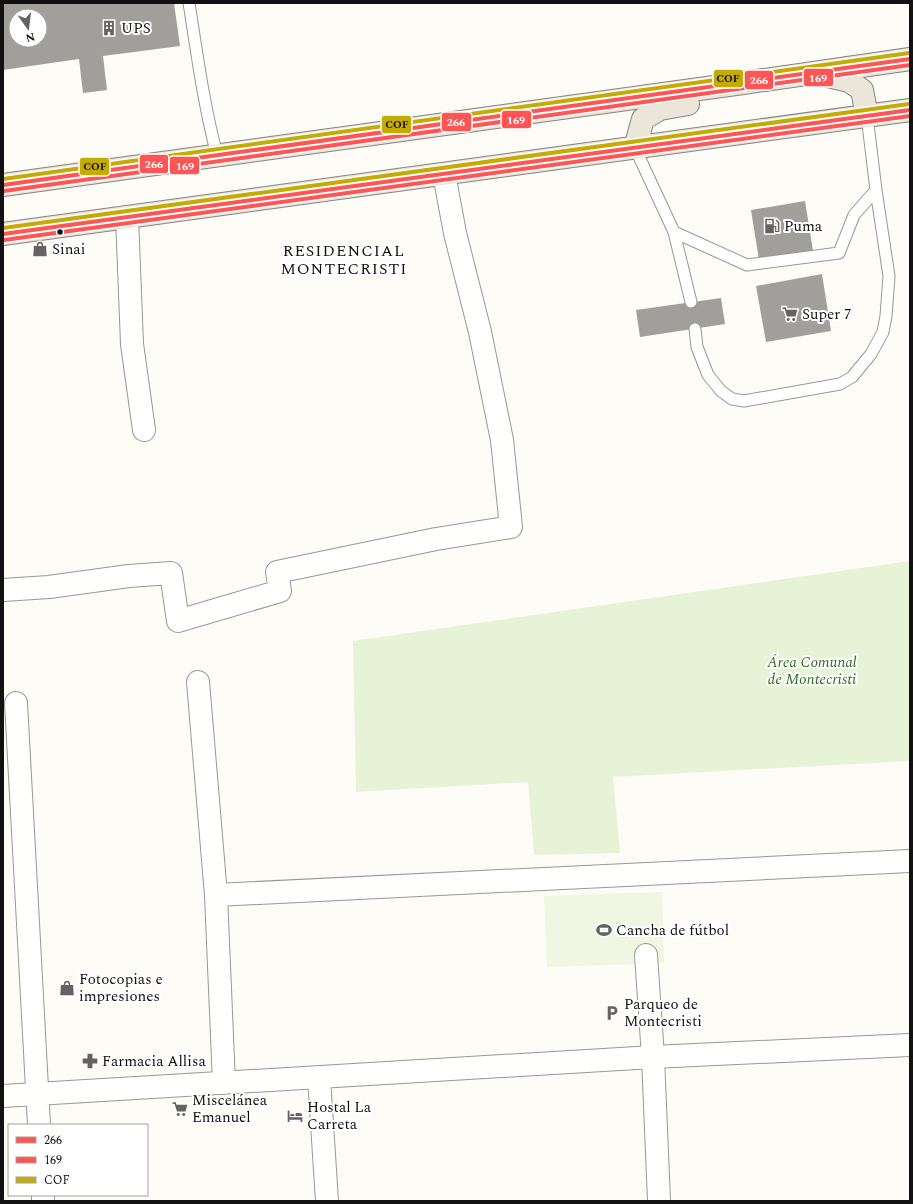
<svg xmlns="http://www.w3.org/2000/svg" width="913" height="1204" viewBox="0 0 913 1204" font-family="Spectral,serif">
	<rect width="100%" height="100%" fill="#fdfcf7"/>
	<path fill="#e7f3d7" d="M910 561V761L613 777 620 853 534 855 528 782 356 792 353 641Z"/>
	<path fill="#f0f6e1" d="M662 892 664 963 547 967 544 896Z"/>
	<path fill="#a19f9c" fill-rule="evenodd" d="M3 3H174L180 46 103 56 107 90 83 93 79 59 3 70ZM16 16H40V40H16Z
		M805 201 813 251 759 260 751 210Z
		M822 274 831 331 766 342 756 286Z
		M721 298 725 324 640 337 636 310Z"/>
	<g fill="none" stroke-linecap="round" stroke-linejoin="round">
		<defs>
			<path id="service" d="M189 3C197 54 204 106 217 155
				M635 148 674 232 747 265 839 253 854 215 876 190
				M674 232 691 302
				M695 329 697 347 708 375 721 391 732 399 744 401 840 384 852 377 871 354 883 332 886 316 889 276 876 190 867 116"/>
			<path id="minor" d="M127 217 132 344 144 430
				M3 590 49 587 129 576 171 573 178 621 280 591 277 572 436 539 511 527 502 440 480 332 455 233 444 174
				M198 682 216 895 224 1083
				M16 703 39 1125
				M216 895 910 861
				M646 955 653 1057 659 1201
				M319 1078 327 1201
				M3 1096 653 1057 910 1045
				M43 1195V1201"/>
			<path id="trunk" d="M824 75 849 81 862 90 867 116
				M635 148 643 119 660 109 688 104
				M3 185 743 83 910 59
				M3 234 910 110"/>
		</defs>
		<use href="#service" stroke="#979795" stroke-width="13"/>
		<use href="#minor" stroke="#979795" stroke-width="24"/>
		<use href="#trunk" stroke="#858482" stroke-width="24"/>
		<use href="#service" stroke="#fffffe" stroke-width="11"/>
		<use href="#minor" stroke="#fffffe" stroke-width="22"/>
		<use href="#trunk" stroke="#ece5da" stroke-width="22"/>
		<defs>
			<path id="bus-1" d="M3 185 910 59
				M3 234 910 110"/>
			<path id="bus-2" d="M4 191 910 65
				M4 240 910 116"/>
			<path id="bus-3" d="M3 179 909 53
				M3 228 909 104"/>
		</defs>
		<use href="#bus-1" stroke="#fff" stroke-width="7"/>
		<use href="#bus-2" stroke="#fff" stroke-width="7"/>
		<use href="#bus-3" stroke="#fff" stroke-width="7"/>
		<use href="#bus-1" stroke="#f55" stroke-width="4"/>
		<use href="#bus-2" stroke="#f55" stroke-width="4"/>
		<use href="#bus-3" stroke="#c4ac04" stroke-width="4"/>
	</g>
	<defs>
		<symbol id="building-bare" viewBox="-9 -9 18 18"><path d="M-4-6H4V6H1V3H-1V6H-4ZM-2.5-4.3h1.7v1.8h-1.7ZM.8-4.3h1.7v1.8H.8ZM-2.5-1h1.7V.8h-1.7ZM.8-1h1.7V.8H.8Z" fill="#646362" stroke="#fff" stroke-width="2.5" paint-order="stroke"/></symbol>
		<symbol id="fuel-bare" viewBox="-9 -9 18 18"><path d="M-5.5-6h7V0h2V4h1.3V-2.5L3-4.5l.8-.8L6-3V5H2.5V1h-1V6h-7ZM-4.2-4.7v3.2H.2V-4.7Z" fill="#646362" stroke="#fff" stroke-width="2.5" paint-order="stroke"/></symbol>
		<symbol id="shop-bare" viewBox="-9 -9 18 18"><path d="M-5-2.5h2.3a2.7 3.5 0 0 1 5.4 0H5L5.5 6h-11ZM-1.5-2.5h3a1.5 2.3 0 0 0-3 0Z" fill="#646362" stroke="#fff" stroke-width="2.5" paint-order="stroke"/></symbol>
		<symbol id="supermarket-bare" viewBox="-9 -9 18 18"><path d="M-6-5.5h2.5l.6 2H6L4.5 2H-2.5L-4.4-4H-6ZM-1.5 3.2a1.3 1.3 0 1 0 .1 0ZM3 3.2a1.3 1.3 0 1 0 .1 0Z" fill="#646362" stroke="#fff" stroke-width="2.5" paint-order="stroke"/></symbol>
		<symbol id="stadium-bare" viewBox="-9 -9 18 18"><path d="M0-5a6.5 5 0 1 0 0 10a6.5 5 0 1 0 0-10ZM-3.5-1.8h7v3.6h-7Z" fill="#646362" stroke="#fff" stroke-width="2.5" paint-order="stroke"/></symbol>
		<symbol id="parking-bare" viewBox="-9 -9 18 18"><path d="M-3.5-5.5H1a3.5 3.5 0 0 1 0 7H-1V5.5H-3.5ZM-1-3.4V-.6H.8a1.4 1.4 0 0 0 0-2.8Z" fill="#646362" stroke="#fff" stroke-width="2.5" paint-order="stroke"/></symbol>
		<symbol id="pharmacy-bare" viewBox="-9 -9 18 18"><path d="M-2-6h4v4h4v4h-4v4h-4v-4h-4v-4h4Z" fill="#646362" stroke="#fff" stroke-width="2.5" paint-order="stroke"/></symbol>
		<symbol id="hotel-bare" viewBox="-9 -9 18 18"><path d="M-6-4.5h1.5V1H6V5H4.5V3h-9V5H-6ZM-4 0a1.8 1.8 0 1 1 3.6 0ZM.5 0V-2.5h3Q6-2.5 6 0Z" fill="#646362" stroke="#fff" stroke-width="2.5" paint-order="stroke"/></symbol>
	</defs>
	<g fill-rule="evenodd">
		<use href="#building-bare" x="98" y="17" width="22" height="22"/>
		<use href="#fuel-bare" x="761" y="215" width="22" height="22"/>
		<use href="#shop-bare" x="29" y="238" width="22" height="22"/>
		<use href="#supermarket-bare" x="779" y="303" width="22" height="22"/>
		<use href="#stadium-bare" x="593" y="919" width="22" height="22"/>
		<use href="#shop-bare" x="56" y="977" width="22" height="22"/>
		<use href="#parking-bare" x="601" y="1002" width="22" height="22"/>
		<use href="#pharmacy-bare" x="79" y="1050" width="22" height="22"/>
		<use href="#supermarket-bare" x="169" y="1098" width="22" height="22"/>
		<use href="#hotel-bare" x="284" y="1105" width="22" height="22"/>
	</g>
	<circle fill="#111" stroke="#fff" stroke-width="1.5" cx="60" cy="232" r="3.5"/>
	<g text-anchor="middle" stroke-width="4" stroke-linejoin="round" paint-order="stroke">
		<g font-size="15" fill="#111" stroke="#fff" text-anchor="start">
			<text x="121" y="33">UPS</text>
			<text x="784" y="231">Puma</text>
			<text x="52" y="254">Sinai</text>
			<text x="802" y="319">Super 7</text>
			<text x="616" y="935">Cancha de fútbol</text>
			<text x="79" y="984">Fotocopias e<tspan x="79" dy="17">impresiones</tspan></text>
			<text x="624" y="1009">Parqueo de<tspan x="624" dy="17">Montecristi</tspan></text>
			<text x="102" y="1066">Farmacia Allisa</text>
			<text x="192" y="1105">Miscelánea<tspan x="192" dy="17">Emanuel</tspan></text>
			<text x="307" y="1112">Hostal La<tspan x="307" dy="17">Carreta</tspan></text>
		</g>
		<g font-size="15" font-style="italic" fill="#2f6b1f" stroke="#fff">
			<text x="812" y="667">Área Comunal<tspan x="812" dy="17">de Montecristi</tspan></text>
		</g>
		<g font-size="16" letter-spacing="1" fill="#111" stroke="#fff">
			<text x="344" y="256">RESIDENCIAL<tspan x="344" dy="18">MONTECRISTI</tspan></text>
		</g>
	</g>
	<g stroke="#fff" stroke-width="1.5">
		<rect x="803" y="68" width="31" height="19" rx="4" fill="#f55"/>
		<rect x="713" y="69" width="31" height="19" rx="4" fill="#c4ac04"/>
		<rect x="744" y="70" width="30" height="20" rx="4" fill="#f55"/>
		<rect x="501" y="110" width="31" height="19" rx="4" fill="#f55"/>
		<rect x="441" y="112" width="31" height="20" rx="4" fill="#f55"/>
		<rect x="381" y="115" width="31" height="19" rx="4" fill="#c4ac04"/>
		<rect x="139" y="154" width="30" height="20" rx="4" fill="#f55"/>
		<rect x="169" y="156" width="31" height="19" rx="4" fill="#f55"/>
		<rect x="79" y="157" width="31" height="19" rx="4" fill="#c4ac04"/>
	</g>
	<g font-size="11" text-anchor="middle" font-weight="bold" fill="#fff">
		<text x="818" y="82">169</text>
		<text x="759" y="84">266</text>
		<text x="516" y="124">169</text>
		<text x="456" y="126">266</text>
		<text x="154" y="168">266</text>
		<text x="185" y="170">169</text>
	</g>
	<g font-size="11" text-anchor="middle" font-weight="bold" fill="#111">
		<text x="728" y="82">COF</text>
		<text x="397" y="128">COF</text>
		<text x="95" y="170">COF</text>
	</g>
	<rect width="913" height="1204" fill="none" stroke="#111111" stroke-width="8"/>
	<rect x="8" y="1124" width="140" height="72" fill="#ffffff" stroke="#a0a0a0"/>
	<rect x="16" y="1137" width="20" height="6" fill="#ff5555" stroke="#a0a0a0"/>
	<text x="44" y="1144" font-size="12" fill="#111111">266</text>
	<rect x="16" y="1157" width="20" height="6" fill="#ff5555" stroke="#a0a0a0"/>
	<text x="44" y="1164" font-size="12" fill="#111111">169</text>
	<rect x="16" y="1177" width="20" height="6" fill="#c4ac04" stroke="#a0a0a0"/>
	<text x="44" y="1184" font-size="12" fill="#111111">COF</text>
	<g transform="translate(28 28) rotate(166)"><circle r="19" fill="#ffffff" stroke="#a0a0a0"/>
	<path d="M0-3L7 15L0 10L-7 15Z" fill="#646362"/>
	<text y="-6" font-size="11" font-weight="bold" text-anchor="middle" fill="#111111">N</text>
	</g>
</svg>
